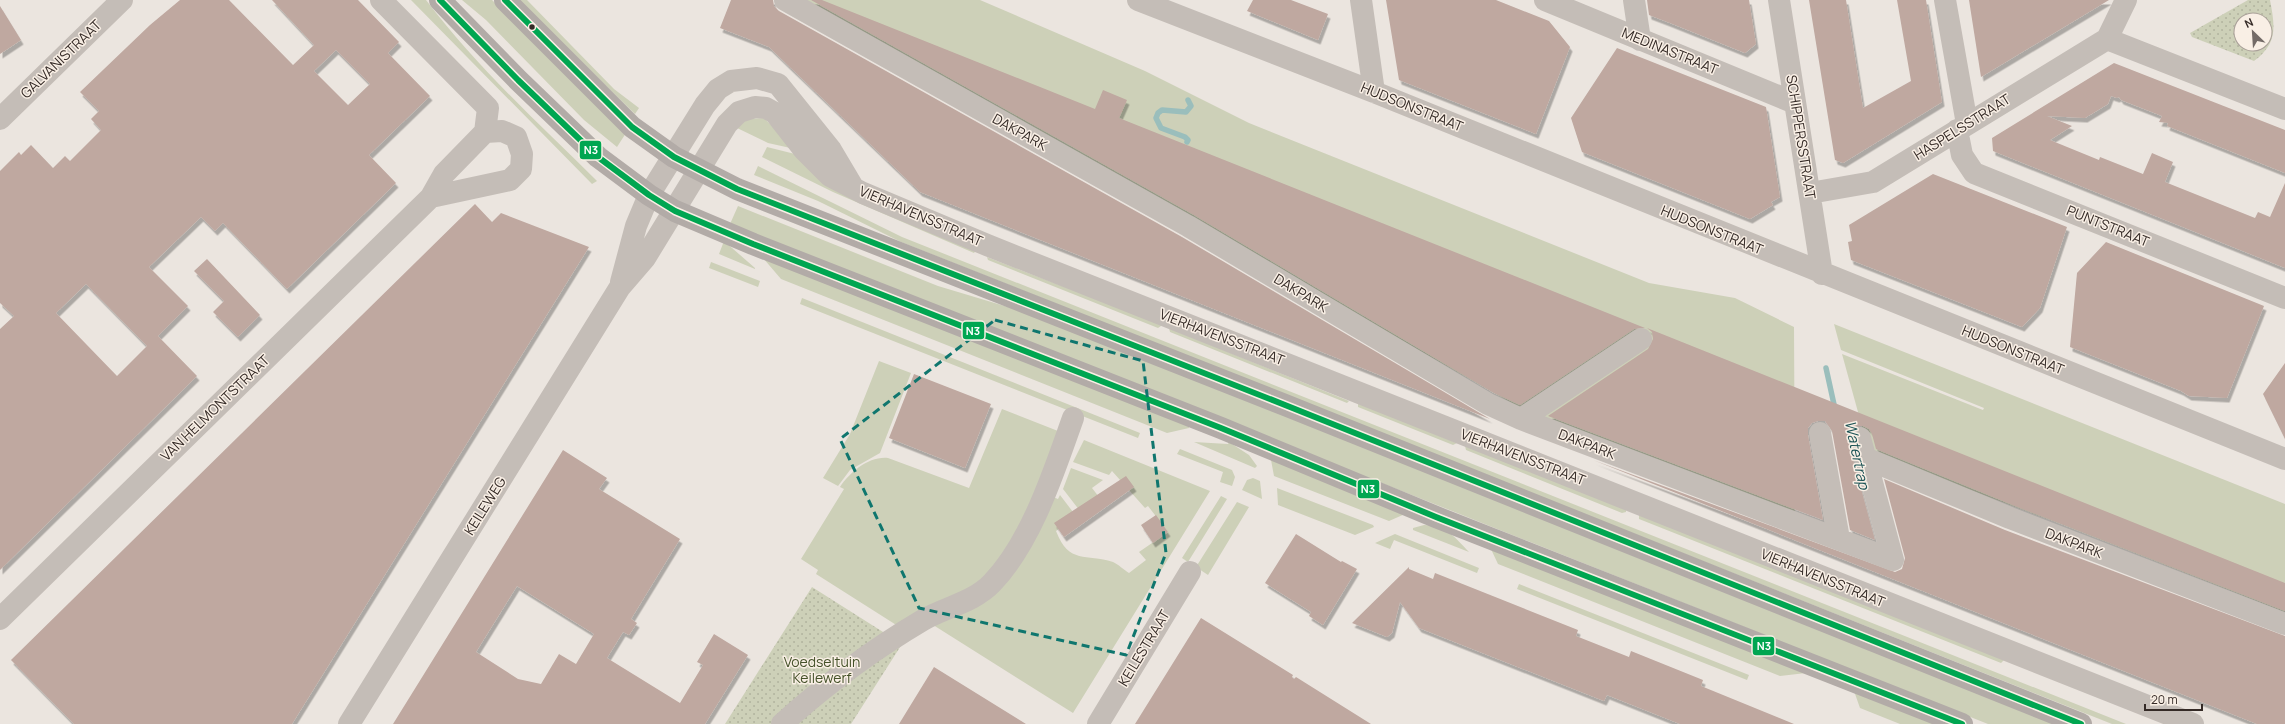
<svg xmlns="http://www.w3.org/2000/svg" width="2285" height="724" viewBox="0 0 2285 724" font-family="Manrope,sans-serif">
	<defs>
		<pattern id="park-dots" width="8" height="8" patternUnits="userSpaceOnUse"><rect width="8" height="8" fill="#cdd0b8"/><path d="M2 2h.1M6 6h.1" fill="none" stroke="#b1b39e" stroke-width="1.8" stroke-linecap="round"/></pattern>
		<filter id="shadow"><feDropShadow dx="2.5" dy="4.5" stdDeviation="0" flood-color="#0004"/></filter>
	</defs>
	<rect width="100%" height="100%" fill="#ebe5df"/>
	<path fill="#cdd0b8" d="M411 0H426C476 66 538 123 597 181L592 184Z
		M462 0H492L626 133 617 147 584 120 486 20Z
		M518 0H527L614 89 639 108 635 114Z
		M804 0H980L1145 71 1249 123 1649 283 1735 298 1794 327 1795 519 1524 410Z
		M764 118 795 149 768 143 735 127 745 119Z
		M767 147 799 155 976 250 974 253 833 192 762 157Z
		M758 166 902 237 2126 724H2112L901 242 818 201 754 175Z
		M738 206 938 286 1028 313 2061 724H1988L730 224Z
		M724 241 755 268V269L719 254Z
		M987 257 1161 324V326L1158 328 988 260Z
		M763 258 1189 426V428L1167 433 781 279Z
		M711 262 760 281 758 287 709 268Z
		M802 298 1140 433 1138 438 800 304Z
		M1834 324 2285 504V612L2061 524 1869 452 1842 354 1983 410 1984 408 1841 350Z
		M1169 328 1349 401 1347 403 1170 332Z
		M879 361 911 373 880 453 850 470 838 486 823 478 850 434Z
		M1358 403 1457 443 1453 445 1358 407Z
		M1002 409 1058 431 1039 492 989 580 901 628 816 574 818 570 801 559 844 489 840 487C850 472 869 456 888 458L969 488Z
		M1084 440 1210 491 1073 713 930 623 964 607 1048 495 1058 499 1060 495 1076 516 1056 531C1069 565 1086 553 1113 562 1118 564 1124 570 1129 573L1146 560 1139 552 1168 532 1148 506 1145 508 1112 471 1109 475 1073 462Z
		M1194 442 1228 444 1229 442 1249 455 1257 466 1255 468Z
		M1465 446 1626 509V512L1622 513 1466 450Z
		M1180 449 1232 470 1235 477 1232 486 1220 482 1223 472 1177 454Z
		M1271 460 1405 514 1389 521 1274 476Z
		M1071 468 1103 480 1092 488 1099 497 1080 511 1063 489Z
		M1253 478 1260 481 1262 499 1242 490 1247 480Z
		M1277 488 1373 525 1374 527 1355 535 1278 505Z
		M1221 496 1227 499 1188 562 1182 558Z
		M1237 502 1249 507 1208 575 1196 567Z
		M1639 514 2004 660 2001 663 1639 519Z
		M1424 525C1445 525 1455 537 1469 552L1413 530V528Z
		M1395 534 1479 568 1477 573 1394 540 1390 549 1375 543Z
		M1490 547 1806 673 1780 676 1498 564Z
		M1519 584 1749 675 1747 680 1517 589Z
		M1854 691 1938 724H1900L1860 708Z"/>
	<path fill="url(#park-dots)" fill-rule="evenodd" d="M2248 0H2270C2275 27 2278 43 2254 61L2192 37 2190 33ZM2241 20H2265V44H2241Z
		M812 587 902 644 851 724H725Z"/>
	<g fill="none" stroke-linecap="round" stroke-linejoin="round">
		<path stroke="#9abebc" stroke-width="5.5" d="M1187 142 1188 140 1185 137 1161 128 1156 118 1158 113 1162 110 1186 112 1191 106 1188 100
			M1826 368 1835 409"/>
	</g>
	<path fill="#bfa8a0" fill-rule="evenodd" filter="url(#shadow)" d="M180 0H229L293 65 314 45 272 0H358L399 42 388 53 430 96 369 155 396 183 287 289 223 223 215 231 201 217 149 267 188 306 158 336 197 376 0 570V329L14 316 0 303V171L19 152 21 155 31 145 53 168 65 156 70 161 101 130 91 119 99 111 80 92 150 25ZM336 50 370 84 348 105 314 71ZM86 284 147 346 117 376 56 313Z
		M731 0H773L774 6 779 11 1182 237 1490 419 920 192 769 47 720 28Z
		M811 0H822L1095 109 1103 90 1127 100 1119 118 1645 328 1634 329 1520 405 1494 393 1194 215Z
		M1253 0H1291L1328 14 1318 40 1247 11Z
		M1386 0H1496L1549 21 1570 47 1536 134 1399 80Z
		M1647 0H1749L1756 44 1745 53 1670 23 1649 15Z
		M1809 0H1846L1863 108 1911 81 1897 0H1926L1942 102 1843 163 1835 160Z
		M1969 0H2109L1981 77Z
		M0 6 21 40 0 54Z
		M1617 48 1766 107 1780 197 1771 202 1773 205 1750 219 1582 152 1571 118Z
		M2114 63 2285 130V173L2167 126 2168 123 2159 122 2162 116 2121 100 2119 97 2117 98 2111 96 2108 104 2085 118 2047 116 2072 126 2050 140 2099 160 2100 157 2143 174 2152 153 2173 162 2165 182 2255 218 2258 212 2270 217 2285 183V268L1993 151 1992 138Z
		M1933 174 2067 227 2040 308 2022 327 1851 260 1848 242 1852 241 1849 225Z
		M475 204 492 222 501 213 589 247 292 724H74L11 660Z
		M2106 242 2264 306 2227 398 2189 396 2181 391 2070 347 2077 273Z
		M207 259 260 315 238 337 213 312 224 301 194 271Z
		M1647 328 2285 583V611L2015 506 1876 449 1872 434 1869 429 1863 426H1856L1851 429 1848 441 1875 540 1850 530 1832 431 1825 421H1818L1812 423 1808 428V435L1823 520 1548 416 1648 349 1653 339 1652 332Z
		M2285 363V439L2263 394Z
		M914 374 991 404 965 468 889 438Z
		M563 450 607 478 599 489 680 539 631 619 637 623 629 635 623 632 607 658 680 703 703 665 697 662 714 634 748 655 705 724H393ZM517 586 594 634 576 664 559 654 541 684 518 679 476 652Z
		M1593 460 1895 572 1902 569 1905 558 1884 479 2005 530 2285 636V724H2257Z
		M1126 476 1134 487 1064 537 1054 523Z
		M1156 515 1168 532 1153 543 1141 525Z
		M1296 534 1341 562 1342 561 1357 569 1323 625 1309 616 1311 612 1265 583Z
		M1409 567V569L1433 579 1435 573 1578 630 1576 636 1629 657 1631 651 1703 680 1701 686 1794 724H1680L1607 695 1604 701 1419 628 1400 602 1392 633 1387 637 1352 623Z
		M1201 618 1293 675 1292 677 1294 679 1296 677 1371 724H1135Z
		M934 667 1026 724H899Z"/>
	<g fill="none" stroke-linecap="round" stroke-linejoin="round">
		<path stroke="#c4bdb7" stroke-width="22" d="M381 0 488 108 485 132
			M785 0 1188 226 1488 404 1521 419 1893 560
			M1138 0 1374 92 2285 459
			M1361 0 1374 92
			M1545 0 1795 103
			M1634 0 1640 40
			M1779 0 1822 274
			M1945 0 1967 124
			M2126 0 2107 39 2285 109
			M0 119 122 0
			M1957 130 1962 155 1974 173 2285 298
			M1810 193 1873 182 2107 39
			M621 282 636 226 649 195 705 105 718 89 731 81 757 78 778 84 831 150 853 187
			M1521 419 1641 339
			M1820 433 1839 539
			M1860 438 1893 560
			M1865 458 2010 518 2285 624
			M0 619 431 197 444 174 485 132 502 131 516 137 522 154 521 169 510 180 431 197
			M349 724 620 287 645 258 727 124 739 112 755 107 766 108 775 113 804 150 830 176 863 193 987 245 2193 724
			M782 724C825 685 874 649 923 620 946 607 974 602 992 583 1032 541 1054 471 1073 418
			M1098 724 1190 572"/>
		<path stroke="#b2aba7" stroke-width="22" d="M440 0 518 80 598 157 649 195 675 211 753 244 1221 428 1436 517 1962 724
			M505 0 632 127 674 157 737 189 1285 405 2081 724"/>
		<defs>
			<path id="bus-1" d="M440 0 518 80 598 157 649 195 675 211 753 244 1221 428 1436 517 1962 724
				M505 0 632 127 674 157 737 189 1285 405 2081 724"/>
		</defs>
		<use href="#bus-1" stroke="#f9efe5" stroke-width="9"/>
		<use href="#bus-1" stroke="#00a651" stroke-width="6"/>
	</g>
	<path fill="none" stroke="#0f766e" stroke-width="3" stroke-dasharray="8 5" stroke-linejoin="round" d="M995 320 1143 361 1166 553 1126 655 919 608 840 439Z"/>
	<circle fill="#342a26" stroke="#f9efe5" stroke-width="1.5" cx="532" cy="27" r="3.5"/>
	<g text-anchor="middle" stroke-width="3" stroke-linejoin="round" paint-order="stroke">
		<g font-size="14" fill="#342a26" stroke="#f9efe5">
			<text transform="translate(1670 51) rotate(22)" y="5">MEDINASTRAAT</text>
			<text transform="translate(61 59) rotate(-44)" y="5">GALVANISTRAAT</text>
			<text transform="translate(1412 107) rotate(22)" y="5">HUDSONSTRAAT</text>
			<text transform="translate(1962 127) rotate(-32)" y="5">HASPELSSTRAAT</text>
			<text transform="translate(1020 132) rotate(29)" y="5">DAKPARK</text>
			<text transform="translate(1801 137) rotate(81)" y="5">SCHIPPERSSTRAAT</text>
			<text transform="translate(921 216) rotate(23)" y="5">VIERHAVENSSTRAAT</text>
			<text transform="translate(2108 226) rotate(22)" y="5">PUNTSTRAAT</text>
			<text transform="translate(1712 230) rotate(22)" y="5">HUDSONSTRAAT</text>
			<text transform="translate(1301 293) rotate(31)" y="5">DAKPARK</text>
			<text transform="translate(1222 337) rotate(21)" y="5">VIERHAVENSSTRAAT</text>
			<text transform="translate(2013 350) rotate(22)" y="5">HUDSONSTRAAT</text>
			<text transform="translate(215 408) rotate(-44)" y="5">VAN HELMONTSTRAAT</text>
			<text transform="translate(1587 444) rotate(21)" y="5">DAKPARK</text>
			<text transform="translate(1523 457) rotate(21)" y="5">VIERHAVENSSTRAAT</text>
			<text transform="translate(485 506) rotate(-58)" y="5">KEILEWEG</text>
			<text transform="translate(2074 543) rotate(21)" y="5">DAKPARK</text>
			<text transform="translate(1823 578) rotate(22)" y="5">VIERHAVENSSTRAAT</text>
			<text transform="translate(1144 648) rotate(-59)" y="5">KEILESTRAAT</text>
		</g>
		<g font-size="14" fill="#45522a" stroke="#f9efe5">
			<text x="822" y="667">Voedseltuin<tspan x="822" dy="16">Keilewerf</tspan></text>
		</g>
		<g font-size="15" font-style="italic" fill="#1c5355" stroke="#f9efe5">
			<text transform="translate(1857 455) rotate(78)" y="5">Watertrap</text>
		</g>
	</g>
	<g stroke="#f9efe5" stroke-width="1.5">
		<rect x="579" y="140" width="23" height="20" rx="4" fill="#00a651"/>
		<rect x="962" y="321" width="23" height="19" rx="4" fill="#00a651"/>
		<rect x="1357" y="479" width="23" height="20" rx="4" fill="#00a651"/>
		<rect x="1752" y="636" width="23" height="20" rx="4" fill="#00a651"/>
	</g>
	<g font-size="11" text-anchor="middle" font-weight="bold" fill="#fff">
		<text x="591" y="154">N3</text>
		<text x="973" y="335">N3</text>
		<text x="1368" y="493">N3</text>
		<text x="1764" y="650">N3</text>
	</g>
	<g transform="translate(2253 32) rotate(335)"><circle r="19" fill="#f9efe5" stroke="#aaa099"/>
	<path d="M0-3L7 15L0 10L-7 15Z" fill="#746b67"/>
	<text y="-6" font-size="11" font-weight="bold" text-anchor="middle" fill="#342a26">N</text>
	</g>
	<path d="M2145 704v6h57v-6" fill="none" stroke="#342a26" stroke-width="2"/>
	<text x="2151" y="704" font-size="12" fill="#342a26" stroke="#f9efe5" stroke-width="3" paint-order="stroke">20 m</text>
</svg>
